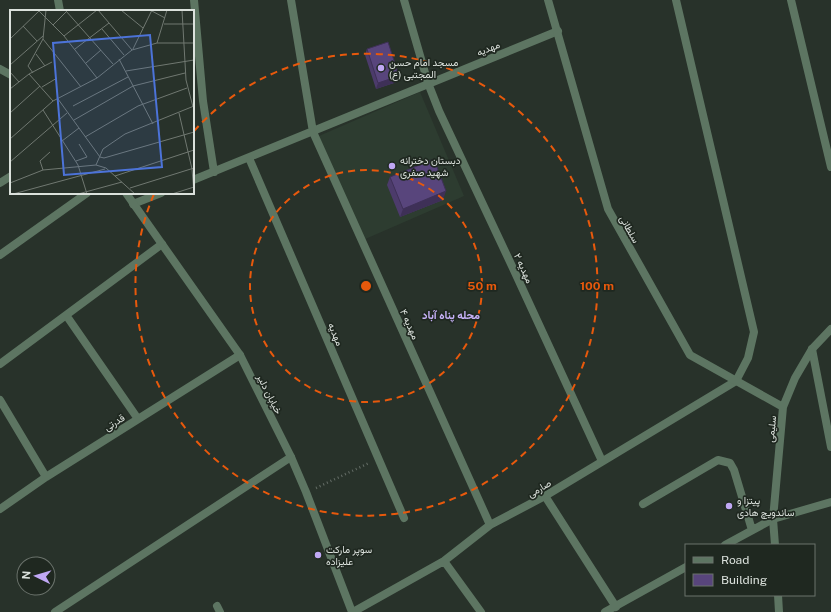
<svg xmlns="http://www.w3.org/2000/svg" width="831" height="612" viewBox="0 0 831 612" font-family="'Public Sans',Vazirmatn,sans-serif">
	<rect width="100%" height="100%" fill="#28322a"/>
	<path fill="#2d3c30" d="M420 92 464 196 363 240 319 136Z"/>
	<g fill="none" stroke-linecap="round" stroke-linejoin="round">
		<path stroke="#646d66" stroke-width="2.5" stroke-dasharray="1 3" stroke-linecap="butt" d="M316 488 369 463"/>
		<path stroke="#5d7562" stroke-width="8" d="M194 0 203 101 214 172
			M291 0 313 132 490 525
			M404 0 428 83 439 111 511 264 602 461
			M791 0 831 167
			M0 69 11 75
			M249 158 404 518
			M193 180C315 131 436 80 558 31
			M0 183 11 176
			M133 204 161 193
			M0 255 87 193
			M66 315 138 419
			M812 349 831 447
			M0 364 162 244
			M0 400 46 477
			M545 496 616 607
			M643 504 718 460 730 463 734 470 752 530
			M0 509 46 477 240 355
			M725 545 773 519 831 502
			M444 561 481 612
			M217 606 220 612
			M55 612 291 457
			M353 612 444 561 490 525 545 496 736 381 748 358 754 332 676 0
			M605 612 686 567"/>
		<path stroke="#5d7562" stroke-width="8" d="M58 0 60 11
			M548 0 608 209 690 355 783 407
			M126 193 240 355 291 457 306 492 352 612
			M775 545 773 519 783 407 795 378 812 349 831 329
			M778 595 779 612"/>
	</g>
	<path fill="#4c3b6b" d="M367 49 399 76 397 82 376 89 365 55Z
		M390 177 443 200 400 217 387 185Z"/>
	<path fill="#3e3057" d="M399 76 397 82 376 89 378 83Z
		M446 191 443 200 400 217 403 209Z"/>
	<path fill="#58457c" stroke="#3e3057" d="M388 42 399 76 378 83 367 49Z
		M434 159 446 191 403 209 390 177Z"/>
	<g fill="none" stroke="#e8590c" stroke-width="2" stroke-dasharray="7 5">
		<circle cx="366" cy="286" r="116"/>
		<path d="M194 131A231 231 0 1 1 154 194"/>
	</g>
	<g fill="#c0a8f4" stroke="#1f2820" stroke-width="1.5">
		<circle cx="381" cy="68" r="4"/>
		<circle cx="392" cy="166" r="4"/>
		<circle cx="729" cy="506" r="4"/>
		<circle cx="318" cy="555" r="4"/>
	</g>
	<g text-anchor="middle" stroke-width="3.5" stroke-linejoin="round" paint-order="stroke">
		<g font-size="10" fill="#dbe1dc" stroke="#1f2820">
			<text transform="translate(488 48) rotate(-22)" y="4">مهدیه</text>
			<text transform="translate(630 229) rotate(61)" y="4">سلطانی</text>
			<text transform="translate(524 268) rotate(65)" y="4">مهدیه ۲</text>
			<text transform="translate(410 324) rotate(66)" y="4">مهدیه ۴</text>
			<text transform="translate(336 334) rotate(67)" y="4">مهدیه</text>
			<text transform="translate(270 394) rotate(63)" y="4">خیابان دلیر</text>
			<text transform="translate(114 422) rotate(-32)" y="4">قدرتی</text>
			<text transform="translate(771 429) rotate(-85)" y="4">سلیمی</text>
			<text transform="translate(539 488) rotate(-30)" y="4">صارمی</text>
		</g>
		<g font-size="10" fill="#dbe1dc" stroke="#1f2820" text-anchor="start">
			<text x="389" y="66">مسجد امام حسن<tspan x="389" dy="12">المجتبی (ع)</tspan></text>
			<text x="400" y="164">دبستان دخترانه<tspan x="400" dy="12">شهید صفری</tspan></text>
			<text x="737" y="504">پیتزا و<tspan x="737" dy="12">ساندویچ هادی</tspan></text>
			<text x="326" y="553">سوپر مارکت<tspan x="326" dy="12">علیزاده</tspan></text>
		</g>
		<g font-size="11" font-weight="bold" fill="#c6b1f7" stroke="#1f2820">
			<text x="451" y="319">محله پناه آباد</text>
		</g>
	</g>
	<g transform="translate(10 10)">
		<rect width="184" height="184" fill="#28322a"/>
		<path fill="none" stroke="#707871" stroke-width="1" d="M88 0 122 40M111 0 133 18M140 0 155 8M172 0 176 70 183 97M56 1 103 54M154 14H184M43 15 57 1M13 16 27 31M92 19 114 45M54 26 87 0M0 29 29 1 54 26 87 68M33 29 71 77M147 33 157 0M65 39 99 13M123 39 142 0M26 44 35 56M109 49 143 114M76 53 91 40M0 55 33 26M116 61 184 50M0 62 9 72M23 63 18 56 33 29 36 0M19 64 43 91M32 77 47 68M0 79 19 64 42 52M48 89 90 147 94 148 184 122M63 96 118 67M33 100 68 155 77 184M0 103 30 76M169 103 182 159 184 184M64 110 123 76 175 63M75 127 128 96 177 78M0 129 43 91 87 68 122 40 147 33H184M52 131 69 118M66 151 77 147 69 134M0 152 57 103M86 155 93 139 115 124 184 96M33 160 30 151 40 142M105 166 184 140M0 173 33 160 86 155 96 158 125 184M120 178 184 158M3 184 95 159M68 184 112 172M162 184 184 177"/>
		<path fill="#4c73d9" fill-opacity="0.15" stroke="#4c73d9" stroke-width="2" d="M140 25 152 157 54 165 43 33Z"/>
		<rect width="184" height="184" fill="none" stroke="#dbe1dc" stroke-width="2"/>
	</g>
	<circle cx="366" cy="286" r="6" fill="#e8590c" stroke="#1f2820" stroke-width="2"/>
	<g font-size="12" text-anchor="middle" font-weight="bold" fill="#e8590c" stroke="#1f2820" stroke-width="3.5" stroke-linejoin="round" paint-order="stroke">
		<text x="482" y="290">50 m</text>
		<text x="597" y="290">100 m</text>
	</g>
	<rect x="685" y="544" width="130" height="52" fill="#1f2820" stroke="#6a726b"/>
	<rect x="693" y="557" width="20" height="6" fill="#5d7562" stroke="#6a726b"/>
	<text x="721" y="564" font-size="12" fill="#dbe1dc">Road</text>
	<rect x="693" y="574" width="20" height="12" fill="#58457c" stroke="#6a726b"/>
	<text x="721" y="584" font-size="12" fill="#dbe1dc">Building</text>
	<g transform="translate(36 576) rotate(275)"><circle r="19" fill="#1f2820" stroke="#6a726b"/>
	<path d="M0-3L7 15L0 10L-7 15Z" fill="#c0a8f4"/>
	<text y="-6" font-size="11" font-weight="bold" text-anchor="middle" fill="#dbe1dc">N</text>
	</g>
</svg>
